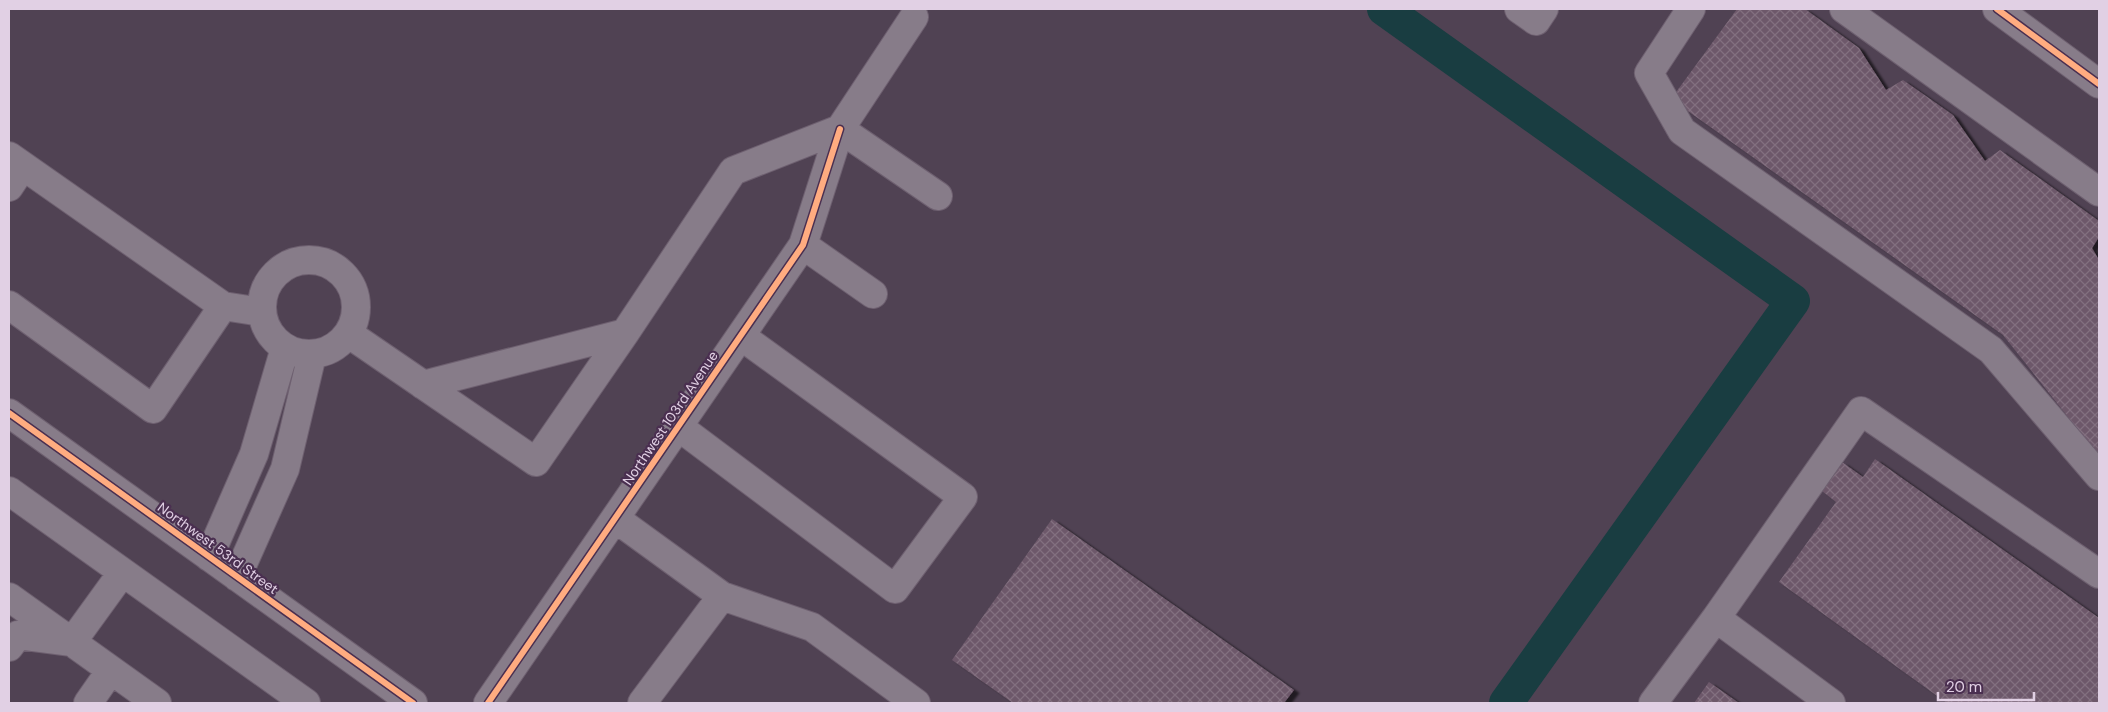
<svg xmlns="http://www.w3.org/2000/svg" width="2108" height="712" viewBox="0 0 2108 712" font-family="'DM Sans',sans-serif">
	<defs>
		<pattern id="building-cross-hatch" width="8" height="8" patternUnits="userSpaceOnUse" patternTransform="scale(1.25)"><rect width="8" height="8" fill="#6d586a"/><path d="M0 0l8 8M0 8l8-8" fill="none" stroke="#826f7f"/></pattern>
		<filter id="shadow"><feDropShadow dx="5.5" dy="3" stdDeviation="1" flood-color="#0009"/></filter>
	</defs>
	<rect width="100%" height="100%" fill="#504253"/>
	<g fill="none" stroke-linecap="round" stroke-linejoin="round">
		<path stroke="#193d41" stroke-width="34" d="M1384 9 1793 301 1506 703"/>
	</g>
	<path fill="url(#building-cross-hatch)" filter="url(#shadow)" d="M1737 9H1805L1859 48 1886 90 1903 80 1953 115 1985 161 2000 150 2099 221V237L2092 248 2099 260V456L2003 335 1671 99Z
		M1875 459 2099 618V703H1947L1779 582 1836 502 1822 491 1842 462 1863 477Z
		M1052 519 1294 690 1284 703H1013L952 660Z
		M1709 682 1739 703H1694Z"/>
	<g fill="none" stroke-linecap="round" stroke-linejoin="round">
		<defs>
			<path id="minor" d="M1519 9 1536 21 1544 9
				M1691 9 1649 73 1682 131 1991 350 2099 476
				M1844 9 2099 192
				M1997 9 2099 84
				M840 129 938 196
				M9 156 223 306 262 312
				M9 187 23 166
				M803 245 873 294
				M262 307a47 47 0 1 1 94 0a47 47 0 1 1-94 0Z
				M9 305 153 409 223 306
				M349 334 536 462 625 333 733 171 840 129
				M423 385 625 333
				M9 413 413 703
				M679 427 895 589 963 497 741 336
				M9 491 306 703
				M616 519 722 596 642 703
				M209 557 254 454 285 348
				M237 577 285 469 312 355
				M722 596 812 627 916 703
				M9 597 157 703
				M9 647 18 635 72 642 122 573
				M88 703 111 670
				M488 703 803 245 840 129 914 17
				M1653 703 1716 618
				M1831 703 1716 618 1861 411 2099 574"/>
		</defs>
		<use href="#minor" stroke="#6e6070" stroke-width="30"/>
		<use href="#minor" stroke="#877c89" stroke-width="28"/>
		<defs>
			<path id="cycleway" d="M1997 9 2099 84
				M9 413 413 703
				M488 703 803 245 840 129"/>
		</defs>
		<use href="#cycleway" stroke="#4a2f50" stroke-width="9"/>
		<use href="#cycleway" stroke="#ffac80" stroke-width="6"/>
	</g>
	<g text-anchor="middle" stroke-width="4.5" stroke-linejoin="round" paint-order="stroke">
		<g font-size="14" fill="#e1d0e4" stroke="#4a2f50">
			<text transform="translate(670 418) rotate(-56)" y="5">Northwest 103rd Avenue</text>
			<text transform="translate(218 548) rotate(36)" y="5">Northwest 53rd Street</text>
		</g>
	</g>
	<rect width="2108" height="712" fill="none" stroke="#e1d0e4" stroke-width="20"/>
	<path d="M1938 692v8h96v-8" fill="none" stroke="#e1d0e4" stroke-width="2.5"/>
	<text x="1946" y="692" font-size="15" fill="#e1d0e4" stroke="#4a2f50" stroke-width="4" paint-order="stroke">20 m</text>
</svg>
